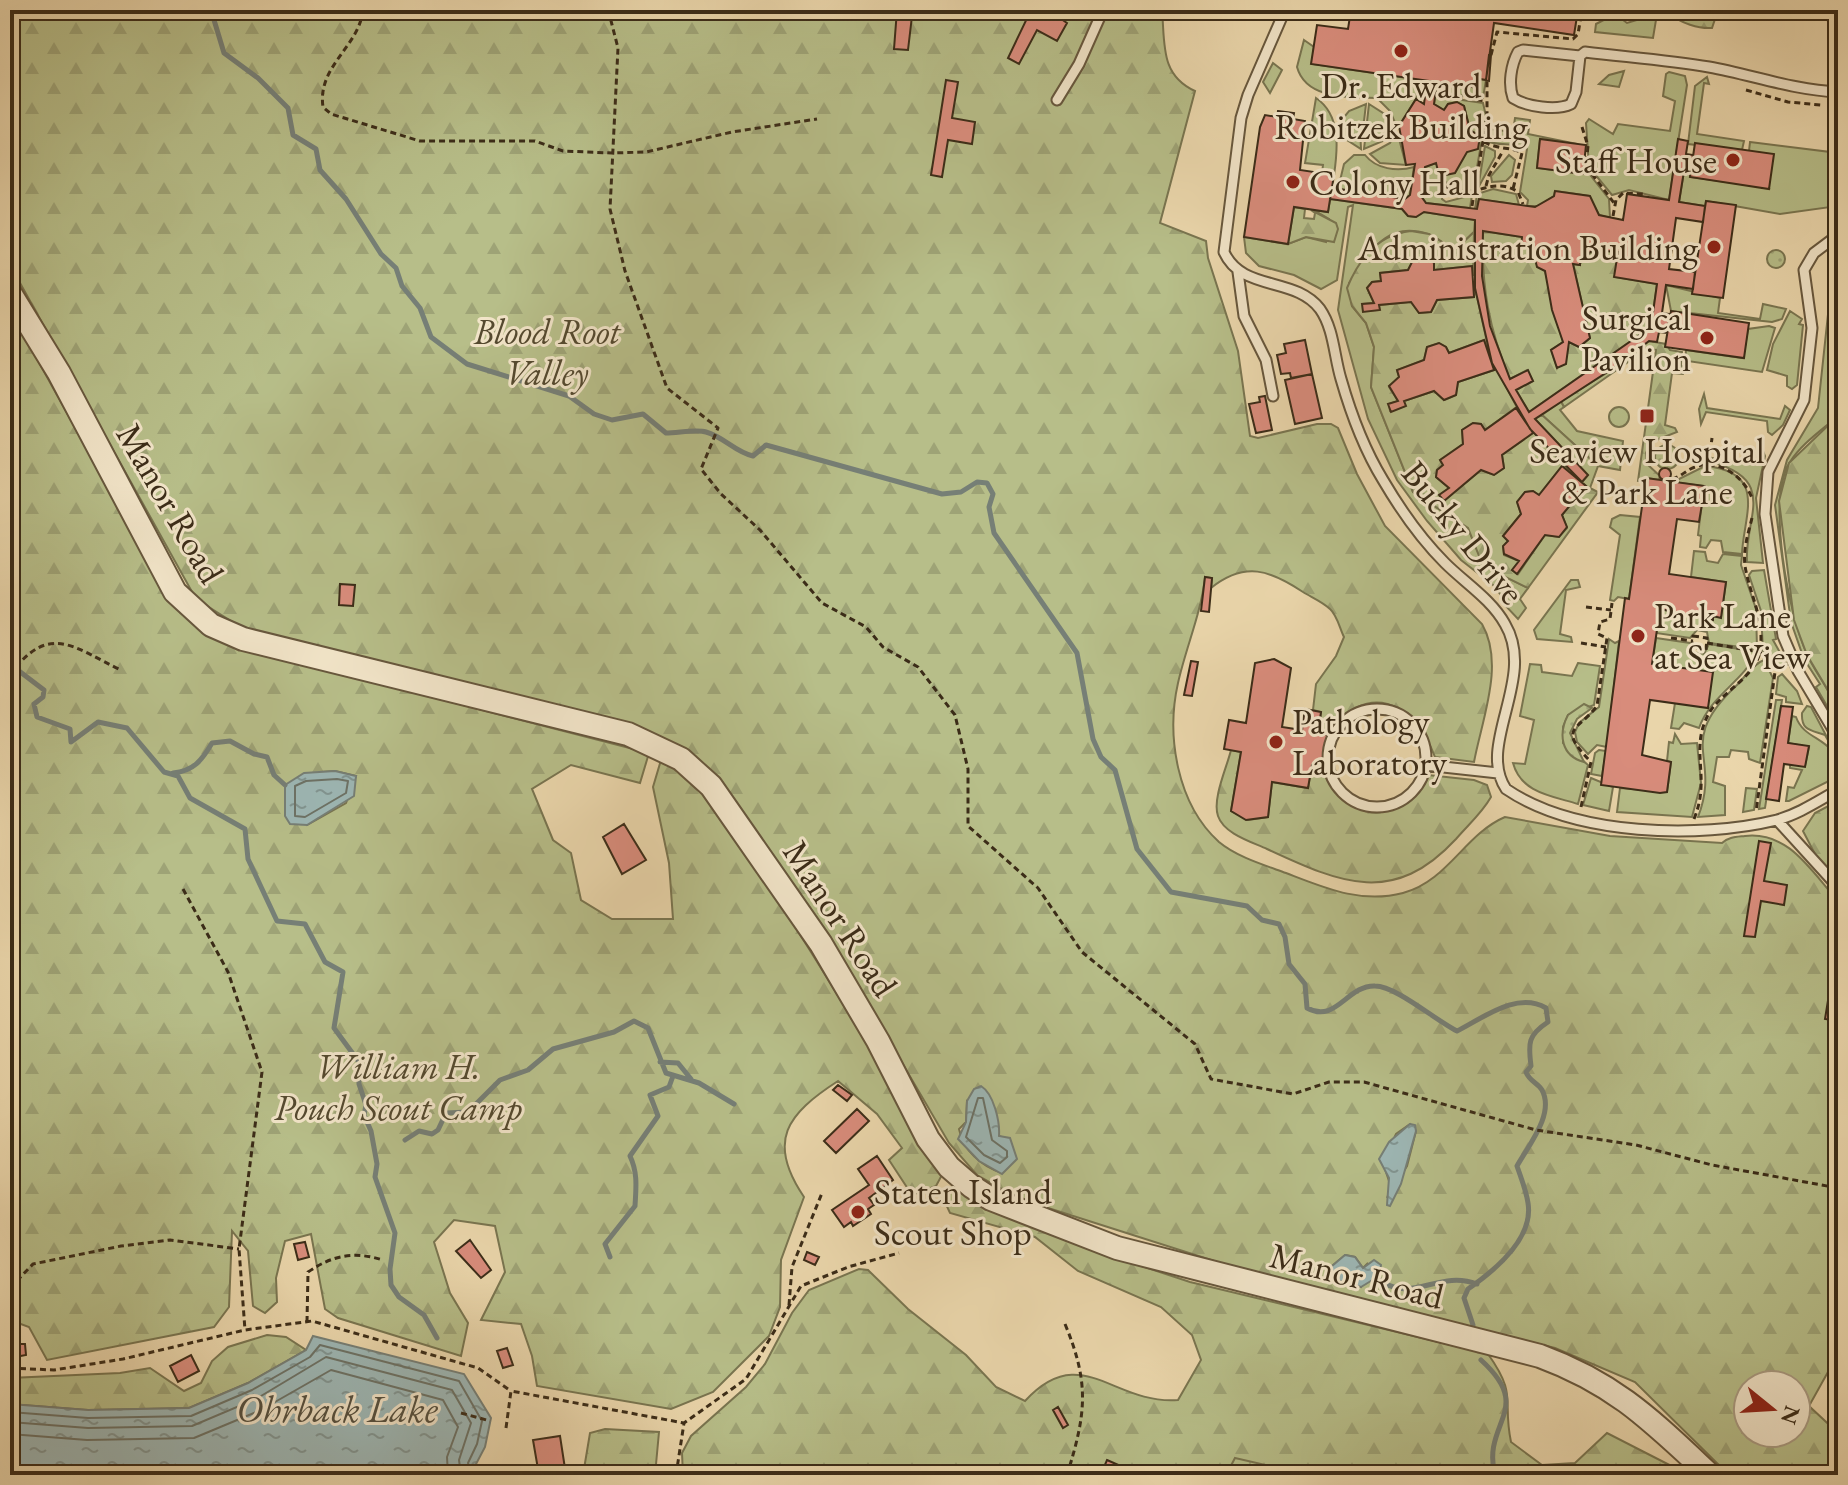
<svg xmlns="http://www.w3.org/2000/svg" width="1848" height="1485" viewBox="0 0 1848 1485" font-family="'EB Garamond',serif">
	<defs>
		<pattern id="forest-firs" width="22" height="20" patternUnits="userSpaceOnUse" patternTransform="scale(2)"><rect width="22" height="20" fill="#b7be89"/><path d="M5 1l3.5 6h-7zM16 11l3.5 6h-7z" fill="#9ea376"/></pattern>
		<pattern id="wetland-marsh" width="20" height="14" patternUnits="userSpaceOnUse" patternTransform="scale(2)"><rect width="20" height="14" fill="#b7be89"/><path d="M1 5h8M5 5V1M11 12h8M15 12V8" fill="none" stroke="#9ea376"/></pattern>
		<pattern id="garden-dots" width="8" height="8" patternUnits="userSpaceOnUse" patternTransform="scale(2)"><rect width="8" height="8" fill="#b7be89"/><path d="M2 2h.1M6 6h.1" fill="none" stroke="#9ea376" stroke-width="1.8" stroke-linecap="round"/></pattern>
		<pattern id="water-ripples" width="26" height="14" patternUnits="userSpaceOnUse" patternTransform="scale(2)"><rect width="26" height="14" fill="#9db7b5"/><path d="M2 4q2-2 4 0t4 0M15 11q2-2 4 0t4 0" fill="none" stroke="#819592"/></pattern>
	</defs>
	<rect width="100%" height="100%" fill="#ebd7ac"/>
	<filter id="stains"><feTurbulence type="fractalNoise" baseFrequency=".0025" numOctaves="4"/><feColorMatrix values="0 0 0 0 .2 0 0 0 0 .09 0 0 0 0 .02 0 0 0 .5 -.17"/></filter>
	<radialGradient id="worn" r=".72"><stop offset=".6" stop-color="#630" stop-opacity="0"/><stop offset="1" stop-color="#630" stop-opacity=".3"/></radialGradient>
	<path fill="#b7be89" stroke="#797550" stroke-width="2" d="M1615 14 1627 23 1657 14 1653 38 1595 32 1596 24Z
		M1304 40 1314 47 1312 64 1427 81 1426 87 1418 86 1416 99 1399 126 1396 125 1390 111 1377 98C1350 97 1306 100 1297 67Z
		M1273 63 1282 70 1270 93 1263 82Z
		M1624 71 1619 87 1599 84 1609 75Z
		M1669 72 1685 76 1687 85 1669 200 1629 190 1612 195 1589 167 1586 123 1589 119 1613 134 1618 124 1670 131 1675 101 1663 96 1666 74Z
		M1707 77 1709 84 1704 83 1697 134 1744 141 1742 150 1688 144 1695 86Z
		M1480 79 1486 80 1483 98 1436 92 1437 82 1478 88Z
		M1435 96 1483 103 1486 116 1473 190H1454L1445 181 1440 184 1444 190 1442 199 1446 202 1472 195 1470 208 1426 203 1421 196 1425 167 1467 152 1480 136 1470 130 1464 106 1456 102 1448 104 1444 110 1434 104Z
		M1316 98C1341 115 1338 148 1334 175L1322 173 1323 165 1305 163Z
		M1366 104 1364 121 1360 125 1340 122 1349 111Z
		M1369 104 1386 115 1390 131 1383 141 1364 149 1366 132 1371 127 1367 122Z
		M1515 118 1530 120 1528 134 1577 144 1540 139 1537 168 1582 174 1587 171 1609 199 1610 218 1599 215 1589 196 1555 191 1554 196 1539 206H1527L1528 200 1520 192 1527 149C1516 141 1500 147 1486 141L1488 129 1513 132Z
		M1340 125 1360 127 1361 149 1344 138Z
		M1394 135H1398L1406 165 1380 163 1370 154 1390 143Z
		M1750 142 1838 153V206L1780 214 1706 201 1705 206 1679 202 1685 165 1692 166 1690 177 1769 188 1749 151Z
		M1485 146 1495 151V157L1478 188Z
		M1354 155H1365C1376 169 1397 172 1414 167L1410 195 1405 199 1338 189 1344 164Z
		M1509 155 1515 160 1512 175 1506 181 1492 182 1491 176Z
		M1493 189 1516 194 1519 205 1479 199 1475 209 1477 194Z
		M1330 199 1402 209 1408 216 1416 217 1424 212 1475 220 1474 232 1455 250C1445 247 1439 237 1428 234 1384 220 1370 254 1349 283L1352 306 1366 323 1374 347 1371 387 1413 492 1468 528 1484 566 1528 588 1520 599 1526 608 1518 619 1502 602 1504 599 1493 585 1461 560 1427 521 1397 480 1368 419 1338 310 1353 205 1348 207 1337 280 1321 289 1294 275 1259 266 1246 253 1244 237 1288 244 1306 237 1326 242 1329 219 1314 210 1328 212Z
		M1666 285 1720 298 1718 313 1760 319 1763 304 1786 309 1782 319 1772 322 1671 311Z
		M1838 288V416C1822 430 1801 444 1790 462 1766 499 1789 616 1807 654 1818 679 1838 697 1838 725L1816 687 1820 684 1804 659 1791 622 1775 505 1787 460 1818 408 1829 305Z
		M1790 311 1802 319 1799 324 1803 325 1797 385 1792 389 1787 386V376L1767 370 1773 344Z
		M1769 326 1775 328 1762 372 1688 361 1685 364 1686 350 1743 358 1748 329Z
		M1704 394 1707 408 1780 419 1785 406 1790 410 1783 425 1772 435 1768 432 1767 421 1706 412 1701 424 1699 409Z
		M1561 401 1564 407 1560 410 1577 431 1623 441 1620 470 1598 466 1542 415Z
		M1609 417a10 10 0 1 1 20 0a10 10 0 1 1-20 0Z
		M1759 452 1763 451 1765 456 1756 498 1763 563 1747 562C1744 518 1779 480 1711 462L1712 458 1755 464Z
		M1705 466C1769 472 1743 517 1742 554L1723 552 1721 541 1711 540 1706 548 1700 547 1701 536 1698 535 1704 486 1673 482Z
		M1620 515 1640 517 1629 599 1618 597 1614 601 1610 600 1620 535 1610 527 1612 519Z
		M1694 551 1705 552 1707 561 1718 563 1723 554 1742 556 1741 565 1756 609 1757 649 1709 643 1707 632 1697 630 1690 638 1656 633 1660 609 1712 620 1713 616 1721 617 1726 582 1691 577Z
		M1764 570 1776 639 1773 640 1787 665 1780 667 1763 651 1761 611 1749 575 1752 571Z
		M1571 580H1578L1580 587 1566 590 1560 634 1571 637 1572 642 1537 639 1534 630Z
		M1656 638 1690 643 1692 652 1704 654 1709 644 1757 652C1743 682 1711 695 1699 728L1684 723 1679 729 1671 728 1675 703 1713 672 1652 664Z
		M1609 639 1615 643 1619 641 1607 747 1597 745 1588 754 1577 742 1575 732 1579 723 1599 707Z
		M1764 660 1773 678 1760 763 1749 759 1748 752 1731 750 1729 757H1717L1713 782 1725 786V815L1698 817C1722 755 1674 744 1737 685 1745 677 1753 664 1764 660Z
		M1578 663 1600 666 1594 705 1568 715 1563 727V743L1588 765 1578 804C1552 796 1521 793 1513 763L1525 764 1534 720 1520 716 1530 664 1541 665 1542 672 1572 676Z
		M1782 674 1797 691 1802 704 1786 702V697L1776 694 1778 677Z
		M1776 700H1782L1765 808 1759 809Z
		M1807 706 1811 707 1838 758 1825 735C1811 730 1801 731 1802 713Z
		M1792 716 1796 717C1805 743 1838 736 1838 773L1833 779 1789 801H1786L1788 787 1794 788 1802 770 1790 768V764L1805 766 1809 747 1788 743Z
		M1675 734 1681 744 1697 743 1701 783 1692 817 1617 812 1620 788 1667 792 1671 762 1667 761 1669 742 1673 743Z
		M1599 750 1606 751 1602 776 1591 774 1595 753Z
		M1591 778 1613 787 1609 811 1583 805Z
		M1746 788 1757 789 1754 810 1743 812Z"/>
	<path fill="url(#forest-firs)" stroke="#797550" stroke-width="2" fill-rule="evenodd" d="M10 10H1162C1165 44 1160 75 1195 91L1160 223 1206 241 1208 258 1238 351 1250 436 1258 438 1317 424H1331L1338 428 1357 474 1385 526 1482 624C1505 664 1482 719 1474 762L1435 757C1413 699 1367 681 1325 734L1318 733 1321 712 1313 710 1316 684 1336 656 1344 637C1340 629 1337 615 1330 609 1323 602 1311 597 1303 592 1270 570 1245 561 1211 588L1212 578 1205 577C1201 614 1186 647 1178 683 1166 736 1177 804 1219 842 1237 857 1264 865 1286 873 1325 888 1361 904 1403 893 1448 881 1465 834 1505 817L1610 836 1722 843C1728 837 1736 837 1745 836 1789 831 1811 871 1838 901V1354L1809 1406 1838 1433V1468L1831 1475H1729L1635 1382 1555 1348 1277 1281 1020 1199 977 1175 949 1143 843 962 726 789 695 758 247 631 196 599 10 265ZM967 1101 995 1112 999 1136 1004 1138 1009 1166 1002 1173C981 1166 963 1150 959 1129L966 1122ZM1410 1124 1416 1131 1407 1166 1387 1198 1391 1187 1383 1163 1396 1134ZM1345 1255 1355 1257 1363 1268 1368 1263 1361 1287 1340 1281 1331 1275 1332 1266ZM1748 1385H1796V1433H1748Z
		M1673 10H1718L1712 28C1699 29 1680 23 1671 14Z
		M1768 10H1838V22Z
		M1294 207 1305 209 1304 218 1314 219 1315 213 1311 210 1336 223 1338 229 1334 242 1306 237 1288 244Z
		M1411 231 1429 234 1455 250 1474 232 1473 276 1471 266 1434 270V263L1427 258H1415L1408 270 1380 273 1381 281 1372 282 1367 288 1374 303 1363 304V311L1379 310V305L1411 302 1419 313 1431 312 1437 300 1474 297 1475 288 1489 351 1484 340 1449 353 1446 347 1439 343 1427 347 1424 360 1397 370 1399 377 1389 387 1398 401 1389 404 1390 411 1405 406 1404 401 1434 391 1444 400 1456 395 1458 382 1494 370 1493 362 1521 415 1515 408 1485 430 1481 424 1473 423 1462 430 1463 444 1440 460 1443 465 1437 470 1436 477 1449 488 1440 495 1444 500 1481 470 1494 475 1504 468 1502 455 1533 433 1531 429 1569 471 1562 466 1539 495 1533 491 1525 492 1517 502 1521 514 1503 536 1508 541 1503 547 1504 555 1519 561 1512 570 1518 574 1545 535 1559 537 1567 528 1562 515 1586 486 1582 482 1588 475 1535 419 1542 415 1598 466 1590 488 1598 492 1528 588 1483 566 1468 528 1413 492 1371 387 1374 347 1366 323 1352 306 1347 288C1359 259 1378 234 1411 231Z
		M1483 231 1522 237 1545 271 1563 342 1551 350 1557 368 1569 342 1579 347 1590 338 1573 264 1579 265 1593 250 1618 252 1615 277 1657 284 1651 327 1529 412 1516 390 1533 381 1527 370 1510 379C1489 330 1481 285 1483 231Z
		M10 310 151 565 245 649 649 753 640 783 571 765 532 789 553 840 571 853 581 900 612 919H673L669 863 653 787 661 760C708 786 739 841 768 885 830 979 886 1076 943 1173L936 1186 912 1195 889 1160 902 1148 877 1114 838 1081C787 1114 766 1141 804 1197L781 1260 780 1307 769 1336 713 1392 671 1409 537 1386 532 1356 521 1324 481 1320 505 1272 495 1226 454 1220 434 1242 450 1293 468 1323 461 1356 338 1318 325 1309 311 1234 285 1241 276 1278 277 1302 265 1313 253 1306 248 1251 232 1231 229 1307 214 1327 47 1360 29 1327 10 1320ZM335 771 356 776 346 803 307 825 285 801 286 791 320 772Z
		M1649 341 1666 344 1670 350 1682 352 1681 365 1686 369 1683 374 1672 373 1665 425 1675 428 1677 432 1651 442 1646 453 1647 464 1660 476 1659 480 1646 478 1645 482 1638 481 1656 350 1648 348 1564 407 1561 401 1618 366Z
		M1838 416V707L1807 655 1794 620 1779 501 1789 463Z
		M1231 750 1241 752 1231 811 1248 820 1268 817 1272 782 1308 788 1312 765 1319 766C1351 821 1389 831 1428 775L1474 780 1487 785 1491 797C1482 813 1468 825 1456 839 1394 906 1342 884 1267 849 1252 842 1224 834 1218 816 1212 799 1227 767 1231 750Z
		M1838 801V881L1817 858 1803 831 1815 813Z
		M954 1185 1093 1250 1190 1282 1488 1354C1518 1396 1502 1399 1511 1442L1542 1465 1575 1463 1607 1433 1689 1475H683L682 1453 691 1436 746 1387 765 1364 792 1313 809 1290 859 1269 868 1270 908 1309 966 1355 996 1387 1025 1401C1081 1340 1113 1405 1178 1400L1201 1360 1192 1335 1161 1307 1078 1271 1035 1237 950 1213 943 1198Z
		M267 1335 286 1337 306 1350 248 1383 189 1408 88 1410 10 1404V1378L120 1373 150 1368 184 1391 201 1383 212 1361 228 1347Z
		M605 1429 659 1432 655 1475H583L590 1433Z"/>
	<path fill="url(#wetland-marsh)" stroke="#797550" stroke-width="2" d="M1235 1458 1287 1470 1294 1475H1226Z"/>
	<path fill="url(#garden-dots)" stroke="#797550" stroke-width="2" d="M1767 259a9 9 0 1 1 18 0a9 9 0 1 1-18 0Z
		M1655 457a12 12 0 1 1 24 0a12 12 0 1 1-24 0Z
		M1584 704 1592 708 1577 719 1570 733 1584 762C1561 756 1558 734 1568 715Z"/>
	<path fill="url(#water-ripples)" stroke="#767f76" stroke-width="2" d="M335 771 356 776 354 796 307 825 290 824 285 816V785L304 773Z
		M981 1086C994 1094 1000 1122 999 1136L1010 1138 1017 1159 1002 1174 979 1161 958 1139 966 1122 967 1101 974 1089Z
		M1410 1124 1415 1125 1416 1131 1401 1184 1390 1206 1387 1205 1389 1178 1379 1159 1389 1142Z
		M1345 1255 1355 1257 1363 1268 1374 1260 1381 1265 1379 1276 1361 1287 1340 1281 1331 1275 1332 1266Z
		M313 1336 464 1374 491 1418 485 1447 476 1464 480 1475H10V1404L88 1410 189 1408 248 1383 306 1350Z"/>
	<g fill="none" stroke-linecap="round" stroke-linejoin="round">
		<path stroke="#6c7266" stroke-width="2" d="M337 779 348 781 346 793 305 817 295 816V786L306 781Z
			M978 1098H983L992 1140 1007 1151V1157L1000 1163 984 1155 966 1137Z
			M10 1412 88 1418 191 1416 252 1390 310 1357 320 1345 459 1381 482 1421 477 1444 468 1463 472 1475
			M10 1422 88 1428 192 1426 256 1399 326 1357 452 1390 471 1423 459 1460 461 1475
			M10 1434 87 1440 194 1438 261 1410 331 1370 443 1400 458 1427 447 1457 448 1475"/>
		<path stroke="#767f76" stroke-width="5" d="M211 10 224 53 258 78 288 108 293 135 316 149 320 170 346 199 381 254 396 268 402 286 420 308 431 337 467 364 569 396 594 414 612 420 643 414 666 433C678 433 696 429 706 432 724 437 735 452 753 456L766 445 942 494 961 492 977 482 987 483 993 494 989 507 994 533 1077 653 1093 739 1101 757 1115 770 1137 849 1171 892 1247 906 1262 920 1279 924 1285 937 1289 964 1305 984 1307 1008C1336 1024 1347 985 1375 986 1396 986 1435 1020 1457 1031 1483 1018 1517 991 1546 1008L1548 1022C1528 1035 1528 1043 1531 1066L1526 1072C1529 1081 1538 1083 1542 1090 1555 1114 1528 1146 1517 1166 1521 1178 1526 1190 1528 1203 1534 1239 1494 1271 1468 1289L1464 1298 1473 1325
			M10 662 11 663
			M19 671 44 690 43 697 34 704 37 717 70 729 71 742 98 722 127 728 164 772 178 776 190 798 245 829 248 859 277 921 305 924 325 962 343 972 334 1028 359 1062V1084L366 1105 364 1115 371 1131 377 1164 375 1177 395 1233 390 1269 391 1285 399 1297 424 1315 437 1338
			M173 773C194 771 202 760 212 743L230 741 254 754 267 757 274 775 285 785
			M660 1062 678 1063 691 1079
			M405 1140 419 1131 432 1134 438 1130 446 1113 468 1112 500 1080 528 1070 553 1049 614 1032 634 1021 648 1028 666 1073 699 1083 734 1104
			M610 1257 605 1244 635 1206C636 1188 638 1173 630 1156L658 1116 650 1095 669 1087 673 1076
			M1377 1278C1411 1306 1437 1269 1477 1284
			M1481 1360C1536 1410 1481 1422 1495 1475"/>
	</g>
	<path fill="#da8d7d" stroke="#3b2c18" stroke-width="2" fill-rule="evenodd" d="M897 10H936L935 19 912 16 908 50 894 49Z
		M1031 10H1048L1067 23 1057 41 1037 30 1019 64 1008 58Z
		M1351 10 1397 16 1398 10H1578L1574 35 1494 23 1486 80 1480 79 1478 88 1311 64 1317 25 1348 29Z
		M1491 55 1489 81 1486 80 1489 55Z
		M946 80 958 82 952 118 975 122 972 144 948 140 942 177 931 175Z
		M1427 81 1437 82 1434 104 1444 110 1448 104 1457 102 1464 106 1470 130 1480 136 1478 149 1467 152 1455 173 1446 175 1438 171 1436 163 1425 167 1421 196 1426 203 1477 209 1479 199 1535 207 1554 196 1555 191 1590 196 1599 215 1623 220 1627 194 1669 200 1678 139 1688 141 1686 154 1693 155 1692 166 1685 165 1679 202 1705 206 1703 222 1676 218 1669 269 1695 272 1693 289 1666 285 1662 313 1670 314 1667 333 1659 332 1657 342 1649 341 1618 365 1535 419 1588 475 1582 482 1530 429 1492 363 1475 288V220L1424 212 1416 217 1408 216 1402 209 1330 199 1332 188 1405 199 1410 195 1415 164 1406 165 1399 126 1416 99 1424 104ZM1483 231 1522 237 1521 246 1533 251 1537 267 1545 271 1552 310 1563 342 1551 350 1557 368 1566 364 1569 342 1579 347 1590 338 1573 264 1580 265V260L1593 250 1618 252 1614 277 1657 284 1651 327 1529 412 1516 390 1533 381 1528 370 1510 379 1490 326 1482 276Z
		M1278 111 1294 113 1293 119 1305 121 1300 170 1334 175 1328 212 1294 207 1288 244 1244 237 1260 127 1265 115 1277 117Z
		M1540 139 1586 145 1583 174 1537 168Z
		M1695 143 1774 154 1769 189 1690 177Z
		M1706 201 1736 205 1723 298 1692 294Z
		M1414 258H1427L1434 263V270L1472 266 1474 297 1437 300 1431 312 1419 313 1411 302 1379 305 1380 310 1363 312 1362 304 1374 303 1367 288 1372 282 1381 281 1380 273 1408 270Z
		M1671 311 1749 323 1744 358 1665 347Z
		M1305 340 1312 374 1291 378 1290 373 1281 374 1277 355 1286 353 1284 344Z
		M1484 340 1494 370 1458 382 1456 395 1444 400 1434 391 1404 401 1406 406 1391 412 1388 404 1398 401 1389 386 1399 377 1397 370 1424 360 1427 347 1439 343 1446 347 1449 353Z
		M1312 374 1322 418 1295 424 1285 380Z
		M1265 396 1272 430 1256 433 1249 404 1260 402 1259 397Z
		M1516 408 1533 433 1502 455 1504 468 1494 475 1481 470 1444 501 1439 495 1449 488 1436 477 1437 470 1443 465 1440 460 1463 444 1462 430 1473 423 1481 424 1485 430Z
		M1562 466 1586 486 1562 515 1567 527 1559 537 1545 535 1517 574 1512 570 1519 561 1504 554 1503 546 1508 541 1503 536 1521 514 1517 502 1525 492 1533 491 1539 495Z
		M1659 474a6 6 0 1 1 12 0a6 6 0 1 1-12 0Z
		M1646 478 1705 486 1699 522 1677 519 1669 574 1726 582 1721 618 1713 616V620L1660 609 1652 664 1713 672 1708 708 1650 700 1642 755 1671 762 1667 792 1660 793 1601 785 1625 598 1629 599Z
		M1205 577 1212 578 1209 612 1201 611Z
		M340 584 355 585 353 606 339 605Z
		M1274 659 1291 668 1282 727 1302 730 1305 709 1321 712 1318 733 1328 735 1323 767 1312 765 1308 788 1272 782 1268 817 1246 820 1231 811 1241 752 1224 749 1229 720 1246 723 1255 663Z
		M1191 661 1198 662 1192 696 1184 695Z
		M1781 706 1793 707 1788 743 1809 746 1805 767 1784 764 1779 801 1766 799Z
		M624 824 646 860 622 874 603 837Z
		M1759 841 1771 843 1764 881 1787 885 1784 905 1761 901 1755 937 1744 936Z
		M1838 939V1021L1825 1019Z
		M838 1085 852 1095 847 1101 833 1090Z
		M857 1109 869 1121 836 1153 824 1141Z
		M877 1156 893 1180 869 1198 874 1205 868 1209 871 1214 853 1226 851 1222 844 1227 832 1210 869 1185 858 1169Z
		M470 1240 491 1270 481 1278 456 1251Z
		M305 1242 309 1257 298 1260 294 1244Z
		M807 1252 819 1257 815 1265 804 1260Z
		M18 1340 19 1344H25L26 1355 10 1358V1341Z
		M507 1348 513 1365 503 1368 497 1351Z
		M191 1355 199 1371 178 1382 170 1366Z
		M1058 1407 1068 1425 1063 1428 1053 1410Z
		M560 1436 566 1475H539L533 1440Z
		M1107 1460 1123 1467 1119 1475 1101 1474Z"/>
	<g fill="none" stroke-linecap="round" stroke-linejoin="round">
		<defs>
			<path id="service" d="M1285 10 1248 95 1241 118 1224 252C1242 292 1295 276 1320 309 1334 329 1334 356 1341 379 1351 414 1364 449 1383 480 1400 509 1421 539 1445 563 1465 583 1491 599 1505 624 1537 678 1476 744 1506 789 1575 836 1699 839 1777 820 1799 814 1818 801 1838 790
				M1580 56 1576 92 1571 104C1557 111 1527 107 1513 98 1508 84 1511 65 1518 52L1523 50 1580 56 1585 52C1626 57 1668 60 1709 67 1753 75 1793 90 1838 92
				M1057 100 1079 64 1103 10
				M1838 235 1814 253 1804 270 1812 328 1804 400 1768 472 1765 514 1783 636 1798 671 1838 738
				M1238 272 1244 316 1266 360 1273 396
				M1328 758a49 49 0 1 1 98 0a49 49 0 1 1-98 0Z
				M1425 765 1498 773
				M1777 820 1838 887"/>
			<path id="tertiary" d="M10 293 59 373 175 592 211 625 243 639 628 734 681 759 711 786 821 944 878 1041 928 1139 949 1167 971 1186 991 1199 1117 1248 1540 1356C1616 1384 1652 1421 1710 1475"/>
		</defs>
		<use href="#service" stroke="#67573d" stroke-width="13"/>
		<use href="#tertiary" stroke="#67573d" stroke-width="26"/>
		<path stroke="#3b2c18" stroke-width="3" stroke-dasharray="6 4" stroke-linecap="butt" d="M363 10C359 47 317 66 323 107L331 114 420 141H535L563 151 612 153 646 152 732 132 817 119
			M612 10 610 17 618 48 610 209 625 271 667 388 718 428 701 469 721 494 760 530 822 603 866 627 883 647 918 667 955 715 968 769V826L1038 888 1082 952 1195 1044 1211 1079 1293 1094 1329 1082H1364L1536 1130 1636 1145 1712 1165 1838 1188
			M1491 55 1497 32 1573 39 1578 34 1582 10
			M1746 90 1788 102 1821 105
			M1437 94 1485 101
			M1582 127 1588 146 1586 166 1614 203
			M1484 142C1499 150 1513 147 1522 153L1513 189
			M1446 186 1459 197C1479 190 1499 179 1518 192L1523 204
			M1486 186 1489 175 1503 151
			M1472 206 1487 118V80
			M1613 216 1616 200 1623 193 1645 194
			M1709 462 1712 438
			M1672 479C1681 477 1686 470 1695 467 1719 458 1744 477 1752 498
			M1586 607 1611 610
			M1693 636 1707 638 1706 650 1692 647Z
			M1671 638 1693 641
			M1581 643 1606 647
			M1707 643 1760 652 1775 672 1756 812
			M10 675C49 621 74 648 121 670
			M1581 807 1591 762C1557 727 1577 732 1597 706L1607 638 1598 634 1600 622 1610 619 1612 603
			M1694 819C1711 778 1690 752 1707 717 1718 693 1756 678 1760 651 1765 619 1750 596 1745 566 1743 549 1748 534 1752 518
			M183 889 228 972 262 1072 239 1249 245 1330
			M10 1288 33 1264 121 1246 170 1240 239 1249
			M789 1305 792 1267 822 1193
			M307 1322 308 1272C333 1255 354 1251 383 1260
			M1065 1324C1090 1384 1086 1414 1067 1475
			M10 1368 54 1370 123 1359 245 1330 312 1321 478 1368 511 1391
			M461 1413 490 1421
			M506 1428 511 1391 684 1423
			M442 1475 459 1470
			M676 1475 684 1423 746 1379 801 1286 848 1267 899 1253"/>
		<use href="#service" stroke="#f2e5c9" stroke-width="9"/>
		<use href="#tertiary" stroke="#f2e5c9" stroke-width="22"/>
	</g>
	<g fill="#8f2418" stroke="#f2e5c9" stroke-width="3">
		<circle cx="1401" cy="51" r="8"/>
		<circle cx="1733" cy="160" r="8"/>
		<circle cx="1293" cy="182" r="8"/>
		<circle cx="1714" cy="247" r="8"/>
		<circle cx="1707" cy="338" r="8"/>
		<rect x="1639" y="408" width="16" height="16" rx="4"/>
		<circle cx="1638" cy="636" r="8"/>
		<circle cx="1276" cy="742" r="8"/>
		<circle cx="858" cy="1212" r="8"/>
	</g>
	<g text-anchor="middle" stroke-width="6" stroke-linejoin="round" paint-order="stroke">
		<g font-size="36" fill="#3b2c18" stroke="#f2e5c9" text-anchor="start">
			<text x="1401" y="98" text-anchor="middle">Dr. Edward<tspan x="1401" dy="41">Robitzek Building</tspan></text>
			<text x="1717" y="173" text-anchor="end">Staff House</text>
			<text x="1309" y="195">Colony Hall</text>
			<text x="1698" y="260" text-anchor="end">Administration Building</text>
			<text x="1691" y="330" text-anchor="end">Surgical<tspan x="1691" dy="41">Pavilion</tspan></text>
			<text x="1647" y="463" text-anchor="middle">Seaview Hospital<tspan x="1647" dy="41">&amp; Park Lane</tspan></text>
			<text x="1654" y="628">Park Lane<tspan x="1654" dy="41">at Sea View</tspan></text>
			<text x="1292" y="734">Pathology<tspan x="1292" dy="41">Laboratory</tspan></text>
			<text x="874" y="1204">Staten Island<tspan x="874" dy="41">Scout Shop</tspan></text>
		</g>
		<g font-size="36" font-style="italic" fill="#54492f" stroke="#f2e5c9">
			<text x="547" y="344">Blood Root<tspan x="547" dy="41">Valley</tspan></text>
			<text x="398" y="1079">William H.<tspan x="398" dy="41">Pouch Scout Camp</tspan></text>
		</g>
		<g font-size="36" fill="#3b2c18" stroke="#f2e5c9">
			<text transform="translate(171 503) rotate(60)" y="13">Manor Road</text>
			<text transform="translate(1464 532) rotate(51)" y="13">Bucky Drive</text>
			<text transform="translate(841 918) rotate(57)" y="13">Manor Road</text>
			<text transform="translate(1357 1275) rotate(14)" y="13">Manor Road</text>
		</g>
		<g font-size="38" font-style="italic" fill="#544f3f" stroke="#f2e5c9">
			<text x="337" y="1422">Ohrback Lake</text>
		</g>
	</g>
	<rect width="1848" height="1485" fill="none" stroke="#ebd7ac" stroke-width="40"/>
	<rect x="12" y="12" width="1824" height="1461" fill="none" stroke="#3b2c18" stroke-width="4"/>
	<rect x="20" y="20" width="1808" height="1445" fill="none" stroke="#3b2c18" stroke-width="2"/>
	<g transform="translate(1772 1409) rotate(108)"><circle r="38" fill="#f2e5c9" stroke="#a99b82" stroke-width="2"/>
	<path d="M0-6L14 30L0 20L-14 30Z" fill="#8f2418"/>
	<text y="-12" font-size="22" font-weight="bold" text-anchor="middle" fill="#3b2c18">N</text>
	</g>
	<rect width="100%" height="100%" filter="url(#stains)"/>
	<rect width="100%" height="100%" fill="url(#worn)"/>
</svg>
